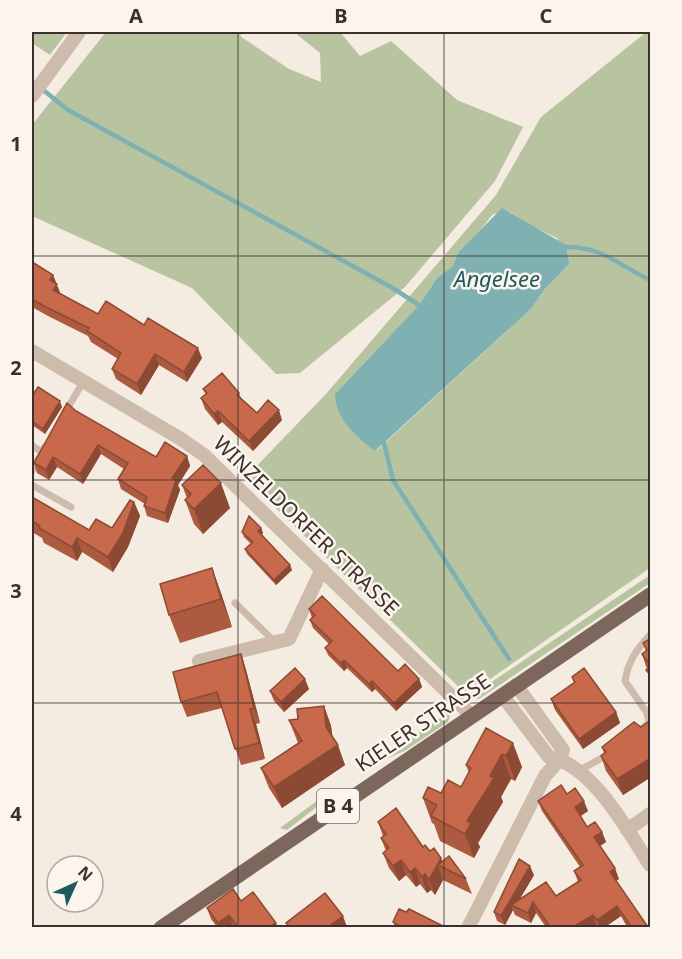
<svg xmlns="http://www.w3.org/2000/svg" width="682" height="959" viewBox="0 0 682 959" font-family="'Noto Sans',sans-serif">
	<rect width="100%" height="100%" fill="#f4ebe1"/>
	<path fill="#b8c4a0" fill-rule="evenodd" d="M32 32H67L50 55 32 43Z
		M106 32H243L240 36 289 69 321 82 320 53 294 32H340L360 56 391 41 457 100 523 127 495 181 405 287 300 373 276 374 192 288 32 216V125Z
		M650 32V568L467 695 245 478 326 394 496 195 541 117 645 33ZM510 212 526 223 557 238 569 264 544 290 531 309 376 451 335 394 419 305 437 278 453 266 458 253 471 242 493 214Z
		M650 575V583L479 699 468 698Z
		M452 710 448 722 406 750 363 770Z
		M325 795 328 798 287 830 280 828Z"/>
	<path fill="#7fb0b2" d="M502 208 566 245 569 264 544 290 531 309 375 451C356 436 336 420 335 394L419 305 437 278 453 266 458 253Z"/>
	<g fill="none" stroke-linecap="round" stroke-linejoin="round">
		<path stroke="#7fb0b2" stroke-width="4.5" d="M32 81 68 110 391 287 419 305
			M567 247C604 247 619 266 650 280
			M384 443 393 480 509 659"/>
		<path stroke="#cdbbac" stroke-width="7" d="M66 411 83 382
			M32 445 41 452 45 447
			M32 471 38 459
			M32 485 71 507
			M235 603 275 642
			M644 727 649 723 647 713 625 681C628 661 637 649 650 635
			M580 770 609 754"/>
		<path stroke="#cdbbac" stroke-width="14" d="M32 96 79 32
			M32 351 181 439 204 455 472 716
			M199 661 289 639 322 569
			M502 695 549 757C592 764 628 831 650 865
			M627 830 650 814
			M468 928 545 776 560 759 563 750 516 685"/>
		<path stroke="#7d675c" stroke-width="15" d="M161 928 650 595"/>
	</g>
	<path fill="#ac5a40" d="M32 249 34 257 33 262 53 275 60 293 98 314 144 325 202 358 187 382 159 365 141 395 116 379 112 369 118 359 91 342 88 336 48 316 32 307Z
		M203 389 239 393 241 398 257 413 282 420 253 451 222 422 218 425 205 409 201 398 206 395Z
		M32 396 62 407 45 434 32 425Z
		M76 411 156 457 187 456 190 466 178 485 180 490 168 523 147 516 144 506 145 504 121 489 118 479 124 469 101 454 83 484 57 467 49 480 37 473 34 463Z
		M182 485 230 508 203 534 194 524 185 500 187 498Z
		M32 497 89 530 112 528 134 502 140 516 128 547 113 572 82 552 77 561 44 543 42 538 32 532Z
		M261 528 263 533 261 535 292 570 276 585 247 554 245 549 251 544 244 537 242 532Z
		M212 568 222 596 232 627 180 643 169 615Z
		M309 609 398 671 419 679 422 687 396 711 375 689 372 692 347 668 344 671 328 655 325 648 329 644 313 628 310 620 312 618Z
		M651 638V682L642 654 646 651 643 643Z
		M241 654 246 670 260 723 256 724 265 759 241 765 222 708 187 717 181 702Z
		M572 677 616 712 620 723 583 749 555 710 551 699 574 683Z
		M309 689 284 712 274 701 270 691Z
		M324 706 331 726 332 736 345 765 282 808 269 788 261 768 298 743 289 720 298 719Z
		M651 720V777L623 795 606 771 601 756 604 753 602 747 641 727Z
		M486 728 522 767 515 781 511 779 501 797 503 802 478 843 480 847 474 858 440 841 434 824 432 823 423 798 461 787 469 773 466 765Z
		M567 794 588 811 580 816 587 827 602 832 606 842 600 846 619 879 616 880 648 927H627L621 916 605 927H598L596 925 593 927H546L536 913 531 923 515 915 513 910 505 925 497 921 494 912 534 875 519 900 556 896 578 882 574 871 580 867 542 811 538 801Z
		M378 822 423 847 441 858 442 861 466 879 472 894 443 880 435 895 431 890 427 893 420 884 416 887 406 875 399 881 389 868 383 853 386 851 381 838 383 836Z
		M241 901 276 923 277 927H234L233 926 230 927H217L211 919 207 908Z
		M393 922 444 927H395Z"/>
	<path fill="#8c4a34" d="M32 249 34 257 32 266Z
		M53 275 61 295 57 300 50 280Z
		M198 348 202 358 187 382 184 372Z
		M155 354 159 365 141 395 137 384Z
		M60 401 62 407 45 434 43 429Z
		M279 410 282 420 253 451 249 441Z
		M218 411 222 422 218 425 214 414Z
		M98 445 101 454 83 484 80 474Z
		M32 448 34 455 32 460Z
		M187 456 190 466 178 485 180 490 168 523 165 513 172 478Z
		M53 457 57 467 49 480 46 470Z
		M221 483 230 508 203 534 194 509Z
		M134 502 140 516 128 547 113 572 108 557Z
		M261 528 263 533 260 537 258 531Z
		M77 538 82 552 77 561 72 547Z
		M290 565 292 570 276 585 274 580Z
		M212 568 222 596 232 627 221 599Z
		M241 654 246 670 260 723 254 708Z
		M344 660 347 668 344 671 341 663Z
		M305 679 309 689 284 712 281 702Z
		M419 679 422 687 396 711 394 703Z
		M372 681 375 689 372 692 369 684Z
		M324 706 331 726 334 747 326 727Z
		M250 709 256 724 265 759 259 743Z
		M616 712 620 723 583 749 579 739Z
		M513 743 522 767 515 781 506 756Z
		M338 745 345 765 282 808 274 787Z
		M502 754 511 779 501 797 503 802 478 843 480 847 474 858 465 834 467 821Z
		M651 758V777L623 795 617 779Z
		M584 801 588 811 578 818 575 807Z
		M602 832 606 842 598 847 594 837Z
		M441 858 445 868 438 865 443 880 435 895 429 880Z
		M401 860 406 875 399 881 393 866Z
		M530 866 534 875 515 907 511 905 513 910 505 925 501 916Z
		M415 868 420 884 416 887 410 872Z
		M615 868 619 879 614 882 610 872Z
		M425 874 431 890 427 893 422 877Z
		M533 902 536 913 531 923 528 913Z
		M617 906 621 916 605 927H599L597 920Z
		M229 915 233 926 230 927H220L218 923Z
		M593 915 596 925 593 927H573Z
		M343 916 347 927H328Z
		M276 923 277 927H269Z"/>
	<path fill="#c8694b" stroke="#8c4a34" stroke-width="1.5" d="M32 262 53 275 50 280 57 284 53 290 98 314 106 301 144 325 148 318 198 348 184 372 155 354 137 384 112 369 121 353 87 331 89 328 44 306 32 299Z
		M222 373 239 393 237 395 257 413 268 400 279 410 249 441 218 411 214 414 201 398 207 393 203 389Z
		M38 387 60 401 43 429 32 421V396Z
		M67 403 76 411 156 457 165 442 187 456 172 478 176 480 165 513 144 506 147 497 118 479 128 463 98 445 80 474 53 457 46 470 34 463Z
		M203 465 221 483 194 509 185 500 191 494 182 485Z
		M32 497 89 530 96 519 112 528 130 500 134 502 123 533 108 557 77 538 72 547 39 528 40 526 32 521Z
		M249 516 261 528 258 531 290 565 274 580 245 549 253 542 242 532Z
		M212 568 221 599 169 615 160 584Z
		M322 596 398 671 405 664 419 679 394 703 372 681 369 684 344 660 341 663 325 648 332 641 310 620 315 615 309 609Z
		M651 638V666L642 654 647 650 643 643Z
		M241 654 254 708 250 709 259 743 235 749 217 692 181 702 173 672Z
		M651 667V676L646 670Z
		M295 668 305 679 281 702 270 691Z
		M584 668 616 712 579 739 551 699 575 682 572 677Z
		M324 706 326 727 338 745 274 787 261 768 302 741 289 720 298 719 297 709Z
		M651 720V758L617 779 601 756 606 752 602 747 634 722 641 727Z
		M486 728 513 743 506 756 502 754 490 776 494 778 467 821 471 823 465 834 431 816 437 805 423 798 428 787 441 793 448 780 461 787 471 768 466 765Z
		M561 785 567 794 575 788 584 801 575 807 587 827 595 822 602 832 594 837 615 868 610 872 648 927H626L630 925 617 906 597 920 593 915 573 927H550L533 902 528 913 511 905 546 882 556 896 581 880 574 871 583 865 538 801Z
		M396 808 423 847 425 845 430 851 434 848 441 858 429 880 425 874 422 877 415 868 410 872 401 860 393 866 383 853 389 848 381 838 386 834 378 822Z
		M449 856 466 879 438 865Z
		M519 859 530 866 501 916 494 912Z
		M233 889 241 901 253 892 276 923 269 927H238L229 915 218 923 207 908Z
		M325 893 343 916 328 927H289L286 923Z
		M399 909 406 912 409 909 443 926V927H400H401L393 922Z"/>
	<path fill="none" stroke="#3b302b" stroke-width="1.5" stroke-opacity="0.55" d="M238 32V928M444 32V928M32 256H650M32 480H650M32 703H650"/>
	<g text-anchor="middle" stroke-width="5" stroke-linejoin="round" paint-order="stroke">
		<rect fill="#fbf5ee" stroke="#756b66" stroke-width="1.5" x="317" y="789" width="42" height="34" rx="4.5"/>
		<g font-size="20" font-weight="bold" fill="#3b302b">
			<text x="338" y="813">B 4</text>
		</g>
		<g font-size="21" fill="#3b302b" stroke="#fbf5ee">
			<text transform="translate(306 526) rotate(44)" y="7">WINZELDORFER STRASSE</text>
			<text transform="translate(423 723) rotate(-34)" y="7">KIELER STRASSE</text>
		</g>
		<g font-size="22" font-style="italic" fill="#1f5a5e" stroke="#fbf5ee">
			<text x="497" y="287">Angelsee</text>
		</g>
	</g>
	<rect width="682" height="959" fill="none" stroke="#fbf5ee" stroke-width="66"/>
	<g transform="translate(75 884) rotate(45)"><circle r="28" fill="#fbf5ee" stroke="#aea6a0" stroke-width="1.5"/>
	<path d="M0-4.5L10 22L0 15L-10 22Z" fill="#1f5a5e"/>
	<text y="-9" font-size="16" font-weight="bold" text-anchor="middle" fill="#3b302b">N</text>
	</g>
	<rect x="33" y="33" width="616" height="893" fill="none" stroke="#3b302b" stroke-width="2"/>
	<g font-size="20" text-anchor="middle" font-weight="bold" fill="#3b302b">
		<text x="136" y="23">A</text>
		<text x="341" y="23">B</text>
		<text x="546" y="23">C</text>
		<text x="16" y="151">1</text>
		<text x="16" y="375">2</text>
		<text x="16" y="598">3</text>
		<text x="16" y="821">4</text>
	</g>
</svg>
